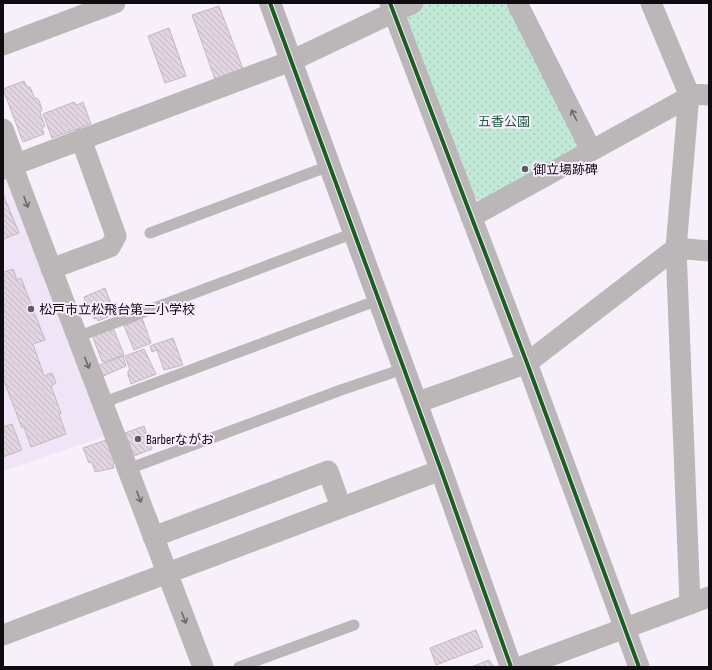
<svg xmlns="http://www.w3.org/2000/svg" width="712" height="670" viewBox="0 0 712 670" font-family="'Sofia Sans Condensed','Noto Sans JP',sans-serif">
	<defs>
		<pattern id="park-dots" width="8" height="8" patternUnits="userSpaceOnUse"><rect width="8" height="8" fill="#c2e9d7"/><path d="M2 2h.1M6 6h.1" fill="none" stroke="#a6c6b8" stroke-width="1.8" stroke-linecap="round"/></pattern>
		<pattern id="building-back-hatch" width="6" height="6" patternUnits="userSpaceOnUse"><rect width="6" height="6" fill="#e2d5e1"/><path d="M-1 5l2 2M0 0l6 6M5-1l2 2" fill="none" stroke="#c1b6c0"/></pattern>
	</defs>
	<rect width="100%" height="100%" fill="#f7f0fa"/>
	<path fill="#f0e5f6" d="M3 178 10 181 106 436 3 471Z"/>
	<path fill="url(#park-dots)" d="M426 3H510L581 147 481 201 473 197 405 23 410 12Z"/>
	<path fill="url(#building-back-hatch)" stroke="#bfb9c0" d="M219 6 243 69 215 79 192 15Z
		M169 28 186 76 165 83 148 36Z
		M24 81 27 87H30L35 99 37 98 39 100 42 110 40 113 45 126 42 128 44 134 23 142 3 89Z
		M74 102 77 105 83 102 91 124 52 138 43 114Z
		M3 194 19 233 3 239Z
		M3 269 4 272 13 269 17 280 21 278 45 340 33 344 44 376 52 373 56 383 51 386 61 413 59 414 66 434 31 447 24 427 22 428 3 378Z
		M105 288 115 314 98 321 97 318 94 319 91 313 90 314 84 297Z
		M142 318 151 343 134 350 124 326Z
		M109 329V331L114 330 124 355 104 362 102 361 93 338 97 336 96 334Z
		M173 338 183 365 164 370 157 350 152 352 150 346Z
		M144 349 156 374 131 384 128 375V371L130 370 125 356Z
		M123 356 126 366 101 377 97 366Z
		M12 424 22 450 3 457V427Z
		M144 426 152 449 134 456 125 433Z
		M106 440 117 462 113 464 114 468 95 472 92 462 89 463 83 448Z
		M476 630 483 647 436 665 430 648Z
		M489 660 494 667H471Z"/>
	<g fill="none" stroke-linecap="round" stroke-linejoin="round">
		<path stroke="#bbb6b8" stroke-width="11" d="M150 233 329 166
			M77 337 354 233
			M102 403 378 300
			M128 469 341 390 403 369
			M239 667 354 625"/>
		<path stroke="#bbb6b8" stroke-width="21" d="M390 3 527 363 639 667
			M517 3 591 150
			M651 3 689 94 676 248 690 604
			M3 45 115 3
			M689 94 709 95
			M3 129 16 164
			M12 165 203 667
			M3 169 291 61 413 3
			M471 217 689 97
			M51 269 110 247 116 236 81 139
			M416 403 527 363 676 248 709 251
			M153 537 328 471 341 507
			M3 635 441 470
			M520 667 709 597"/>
		<path stroke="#bbb5b9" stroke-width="22" d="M270 3 441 470 511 667"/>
		<defs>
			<path id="cycleway" d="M270 3 441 470 511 667
				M390 3 527 363 639 667"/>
		</defs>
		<use href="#cycleway" stroke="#f8ecfe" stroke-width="6"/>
		<use href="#cycleway" stroke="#1b5e20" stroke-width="4"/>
	</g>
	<defs><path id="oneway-shaft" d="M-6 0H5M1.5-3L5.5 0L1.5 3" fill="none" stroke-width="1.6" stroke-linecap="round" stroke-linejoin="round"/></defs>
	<g stroke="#6d696d">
		<use href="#oneway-shaft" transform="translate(574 115) rotate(-117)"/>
		<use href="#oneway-shaft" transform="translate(26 202) rotate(69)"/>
		<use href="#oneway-shaft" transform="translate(87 363) rotate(69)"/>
		<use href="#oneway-shaft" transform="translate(139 497) rotate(70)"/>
		<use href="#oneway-shaft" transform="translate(184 618) rotate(69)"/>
	</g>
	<g fill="#605b63" stroke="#f8ecfe" stroke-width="1.5">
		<circle cx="525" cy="169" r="4"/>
		<circle cx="31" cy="309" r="4"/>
		<circle cx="138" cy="439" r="4"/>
	</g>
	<g text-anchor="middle" stroke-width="4" stroke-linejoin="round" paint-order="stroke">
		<g font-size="13" fill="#1f5d40" stroke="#f8ecfe">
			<text x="504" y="126">五香公園</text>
		</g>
		<g font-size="13" fill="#0e0b11" stroke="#f8ecfe" text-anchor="start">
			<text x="533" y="174">御立場跡碑</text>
			<text x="39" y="314">松戸市立松飛台第二小学校</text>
			<text x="146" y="444">Barberながお</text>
		</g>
	</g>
	<rect width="712" height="670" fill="none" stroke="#0e0b11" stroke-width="8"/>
</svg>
